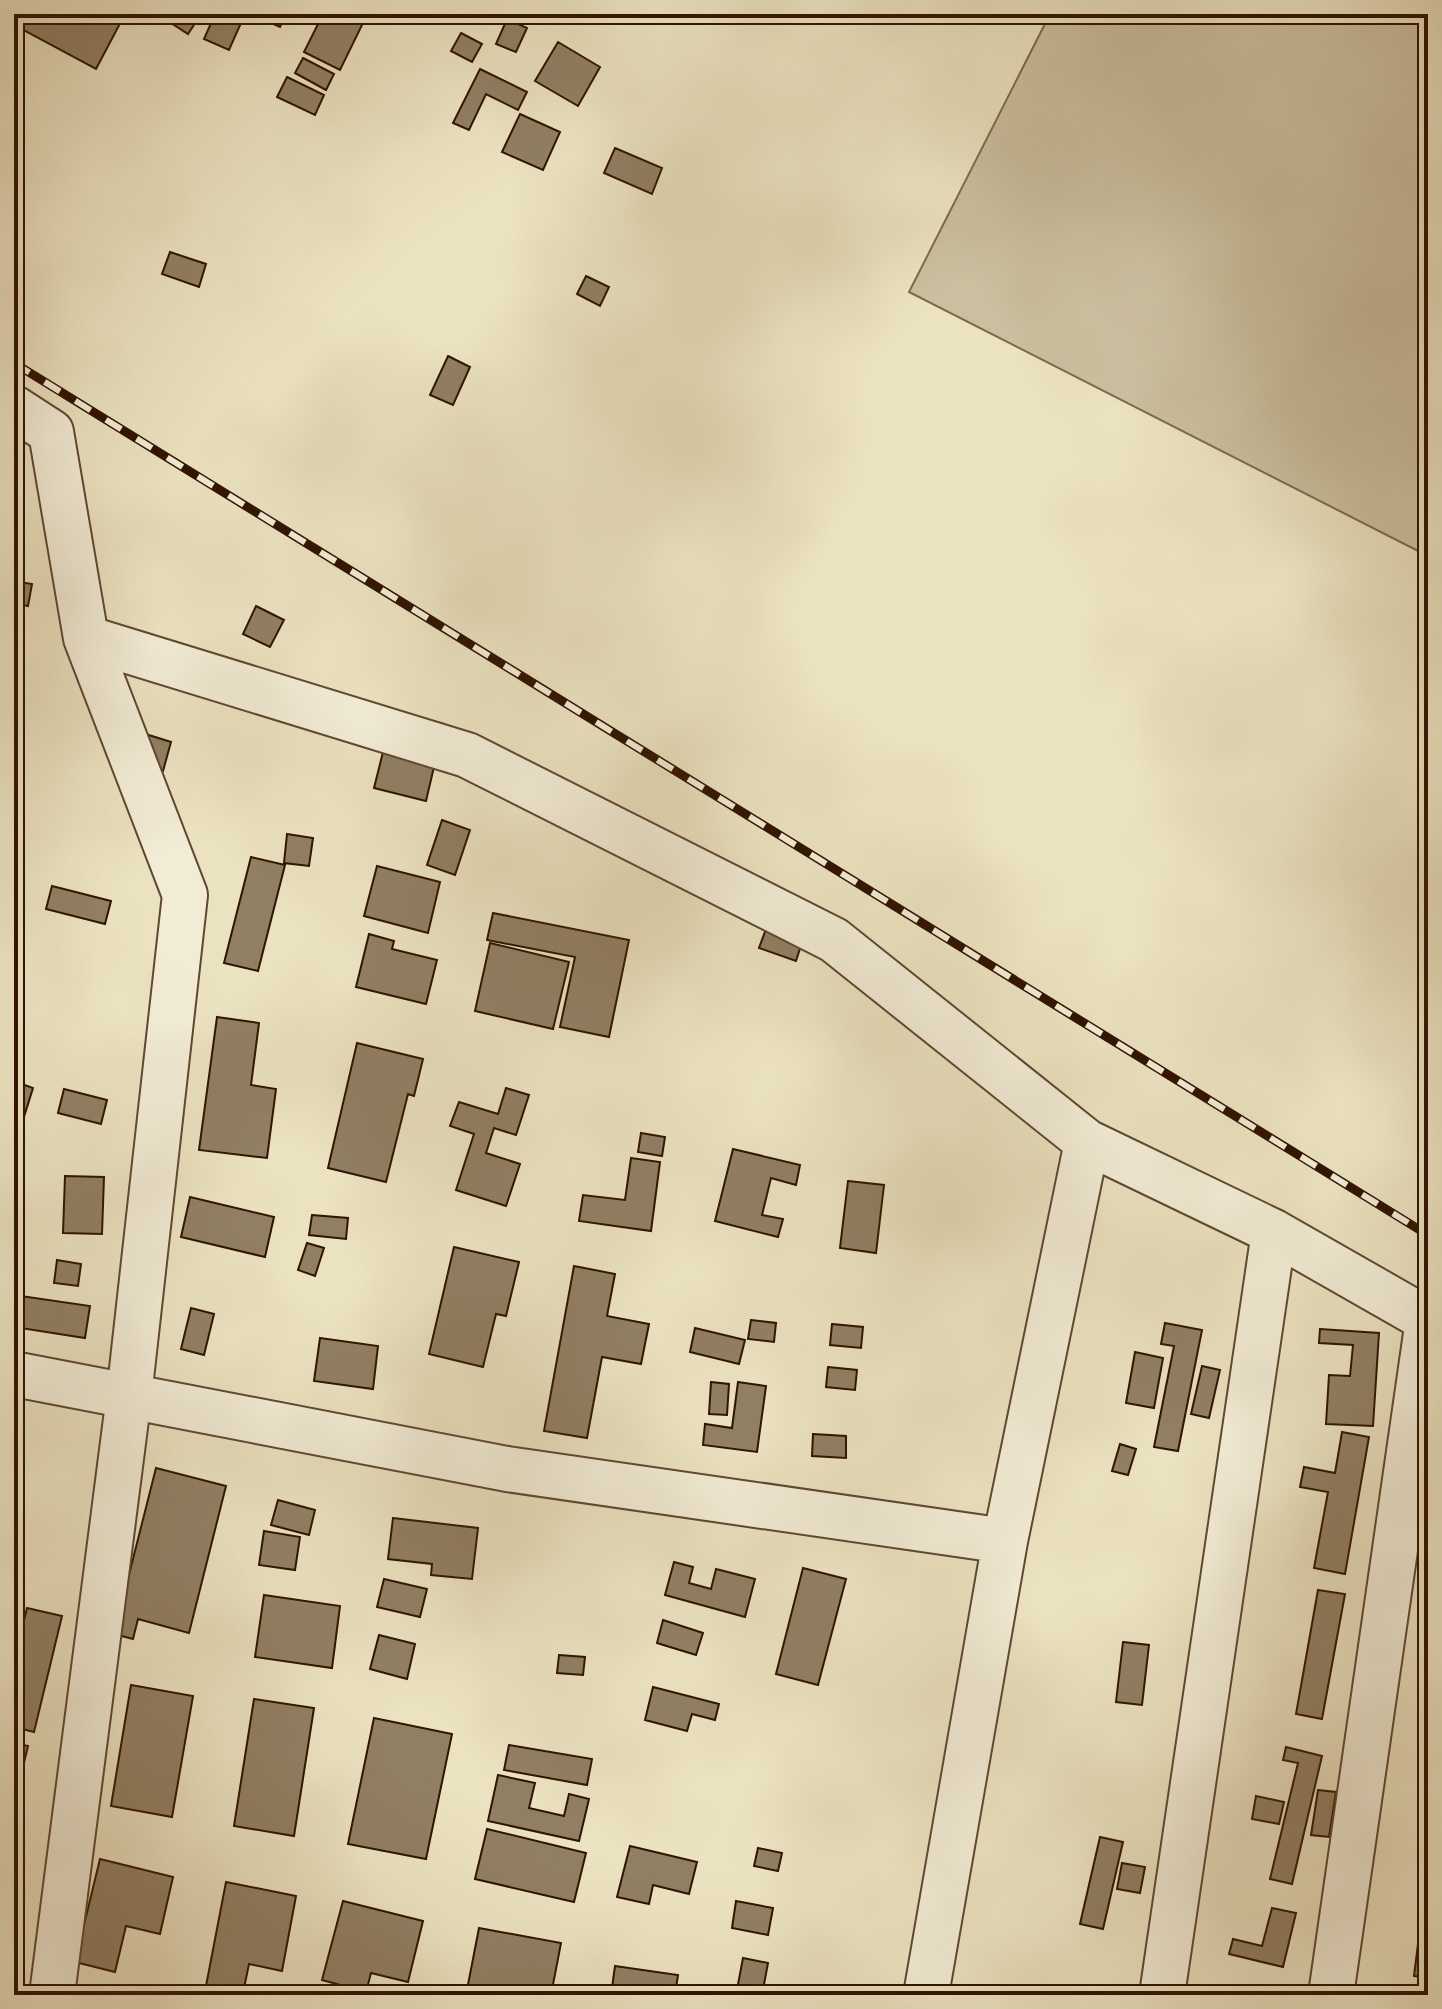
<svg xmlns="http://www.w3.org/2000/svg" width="1442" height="2009" viewBox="0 0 1442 2009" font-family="'IM FELL French Canon',serif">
	<rect width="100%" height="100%" fill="#ebe2c0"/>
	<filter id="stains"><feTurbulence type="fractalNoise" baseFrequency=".0025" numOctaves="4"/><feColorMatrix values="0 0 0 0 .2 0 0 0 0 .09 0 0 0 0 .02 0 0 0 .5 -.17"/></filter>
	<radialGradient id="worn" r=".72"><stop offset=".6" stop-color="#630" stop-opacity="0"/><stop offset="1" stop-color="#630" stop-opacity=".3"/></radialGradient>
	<path fill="#cbbf9f" stroke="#7e6950" stroke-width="2" d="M1050 14H1428V556L909 292Z"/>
	<path fill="#917f64" stroke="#301300" stroke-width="2" d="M14 14H125L96 69 14 25Z
		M173 14H201L188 34 168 21Z
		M215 14H245L229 50 204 39Z
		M258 14H286L280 27 257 17Z
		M323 14H345L363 23 340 70 304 52Z
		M507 19 527 28 516 52 496 44Z
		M461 33 482 44 472 62 451 51Z
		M558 42 600 67 578 106 535 81Z
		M303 58 334 74 326 90 295 73Z
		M480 69 527 92 518 110 486 94 469 130 453 123Z
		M287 77 324 95 315 115 277 97Z
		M520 114 560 132 543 170 502 152Z
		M615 148 662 168 652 194 604 173Z
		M170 252 206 264 199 287 162 274Z
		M586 276 609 287 600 306 577 294Z
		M448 356 470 367 453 405 430 395Z
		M14 581 32 584 28 606 14 603Z
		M256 606 284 620 270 647 243 634Z
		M393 712 444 724 426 801 374 788Z
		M136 731 171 742 163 771 127 761Z
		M442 820 470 830 455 875 427 865Z
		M287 834 313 838 309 866 284 863Z
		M251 857 285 865 258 971 224 963Z
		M377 866 440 882 428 933 364 916Z
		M52 886 111 901 105 924 46 909Z
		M493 913 629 940 609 1037 560 1027 575 957 487 940Z
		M770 918 806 930 796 961 759 948Z
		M369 934 394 941 392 949 437 960 426 1004 356 987Z
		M490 943 569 962 553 1029 475 1011Z
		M217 1017 259 1023 251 1085 276 1089 267 1158 199 1150Z
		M357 1043 423 1059 414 1096 408 1094 386 1182 328 1168Z
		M14 1081 33 1088 23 1120 14 1117Z
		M506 1088 529 1095 516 1135 494 1128 486 1153 520 1164 506 1206 456 1190 474 1134 450 1126 459 1102 498 1114Z
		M64 1089 107 1100 101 1124 58 1113Z
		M641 1133 665 1137 662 1156 638 1152Z
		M733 1149 800 1165 796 1185 771 1178 762 1215 783 1219 778 1237 715 1221Z
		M631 1158 660 1162 651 1231 579 1221 583 1195 625 1200Z
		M14 1168 21 1170 14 1202Z
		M65 1176 104 1177 102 1234 63 1233Z
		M848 1181 884 1185 876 1253 840 1248Z
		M190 1197 274 1217 265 1257 181 1237Z
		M312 1215 348 1218 346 1239 309 1235Z
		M307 1243 324 1248 315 1276 298 1270Z
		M454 1247 519 1262 506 1316 496 1314 483 1367 429 1354Z
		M57 1260 81 1264 78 1286 54 1283Z
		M574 1266 615 1274 607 1316 649 1324 641 1364 602 1357 587 1438 544 1431Z
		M14 1295 90 1306 85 1338 14 1327Z
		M191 1308 214 1314 204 1355 181 1349Z
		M751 1320 776 1323 774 1342 748 1339Z
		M1165 1323 1202 1330 1178 1451 1154 1447 1174 1346 1161 1344Z
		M832 1324 863 1327 861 1348 830 1345Z
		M695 1328 745 1340 739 1364 690 1352Z
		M1320 1329 1379 1333 1373 1426 1326 1424 1329 1375 1350 1376 1353 1345 1319 1343Z
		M320 1338 378 1346 373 1389 314 1381Z
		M1135 1352 1163 1358 1154 1408 1126 1403Z
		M1202 1366 1220 1370 1209 1418 1191 1414Z
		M828 1367 857 1370 855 1390 826 1387Z
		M711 1382 729 1384 727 1415 709 1414Z
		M738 1382 766 1386 757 1452 703 1445 705 1424 732 1428Z
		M1342 1432 1369 1437 1345 1574 1314 1568 1328 1492 1300 1487 1304 1467 1335 1473Z
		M813 1434 846 1436V1458L812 1456Z
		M1120 1444 1136 1449 1128 1475 1112 1471Z
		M156 1468 226 1486 189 1633 138 1619 133 1639 114 1634Z
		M278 1500 315 1510 309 1535 271 1525Z
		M393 1518 478 1528 472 1579 431 1575 432 1564 388 1559Z
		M264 1531 300 1537 295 1570 259 1565Z
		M674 1562 693 1567 689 1583 711 1589 716 1569 755 1579 745 1617 665 1595Z
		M803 1568 846 1579 818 1685 776 1674Z
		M384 1579 427 1589 420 1617 377 1607Z
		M1318 1590 1345 1594 1322 1719 1296 1714Z
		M264 1595 340 1606 332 1668 255 1657Z
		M27 1608 62 1616 34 1732 14 1727V1661Z
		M663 1620 703 1633 696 1655 657 1643Z
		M379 1635 415 1644 407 1679 370 1669Z
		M1123 1642 1149 1645 1142 1705 1116 1702Z
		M559 1655 585 1657 583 1675 557 1673Z
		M131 1685 193 1696 172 1817 111 1806Z
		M653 1687 719 1704 715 1720 692 1714 687 1731 645 1720Z
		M254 1699 314 1708 294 1836 234 1826Z
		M374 1718 452 1734 426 1859 348 1844Z
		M14 1743 28 1746 19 1784 14 1783Z
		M509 1745 592 1759 587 1785 504 1770Z
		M1286 1747 1322 1756 1292 1884 1270 1879 1298 1763 1283 1760Z
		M498 1775 535 1783 529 1808 564 1816 569 1794 589 1799 579 1841 488 1821Z
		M1318 1790 1336 1792 1329 1837 1311 1835Z
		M1256 1796 1284 1802 1279 1824 1252 1819Z
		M487 1829 586 1853 574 1902 475 1879Z
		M1100 1837 1123 1842 1103 1929 1080 1924Z
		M630 1846 697 1862 689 1894 653 1885 649 1904 617 1897Z
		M758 1848 782 1853 778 1871 754 1866Z
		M100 1859 173 1877 160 1934 126 1926 115 1972 75 1962Z
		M1122 1863 1145 1867 1140 1893 1117 1889Z
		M1428 1864V1978L1414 1976Z
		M226 1882 296 1896 282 1971 249 1964 243 1993 254 1995 206 1986Z
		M343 1901 423 1921 408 1982 371 1973 366 1992 322 1980Z
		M736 1901 773 1908 768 1935 732 1928Z
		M1272 1908 1296 1913 1283 1967 1229 1954 1233 1939 1262 1946Z
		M479 1928 561 1943 551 1995H466Z
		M743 1958 768 1963 762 1995H736Z
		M615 1966 678 1975 675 1995H611Z
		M71 1989 120 1995H70Z"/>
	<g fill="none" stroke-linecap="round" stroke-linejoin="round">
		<defs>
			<path id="minor" d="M14 408 51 432 86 638 185 895 129 1396 52 1995
				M86 638 467 755 834 940 1087 1142 1274 1232 1428 1320
				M14 1374 507 1469 1005 1541
				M926 1995 1005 1541 1087 1142
				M1162 1995 1274 1232
				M1331 1995 1428 1320"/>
		</defs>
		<use href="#minor" stroke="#5f4730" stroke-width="48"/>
		<use href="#minor" stroke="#f2ecd6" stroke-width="44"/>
		<defs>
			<path id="rail" d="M14 363 1428 1235"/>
		</defs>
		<use href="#rail" stroke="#301300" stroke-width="9"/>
		<use href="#rail" stroke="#f2ecd6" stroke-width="6" stroke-dasharray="18" stroke-linecap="butt"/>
	</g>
	<rect width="1442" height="2009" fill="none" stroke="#ebe2c0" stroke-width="48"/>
	<rect x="16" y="16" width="1410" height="1977" fill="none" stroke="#301300" stroke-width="4"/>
	<rect x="24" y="24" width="1394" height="1961" fill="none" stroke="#301300" stroke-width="2"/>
	<rect width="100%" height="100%" filter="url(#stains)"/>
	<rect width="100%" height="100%" fill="url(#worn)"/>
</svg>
